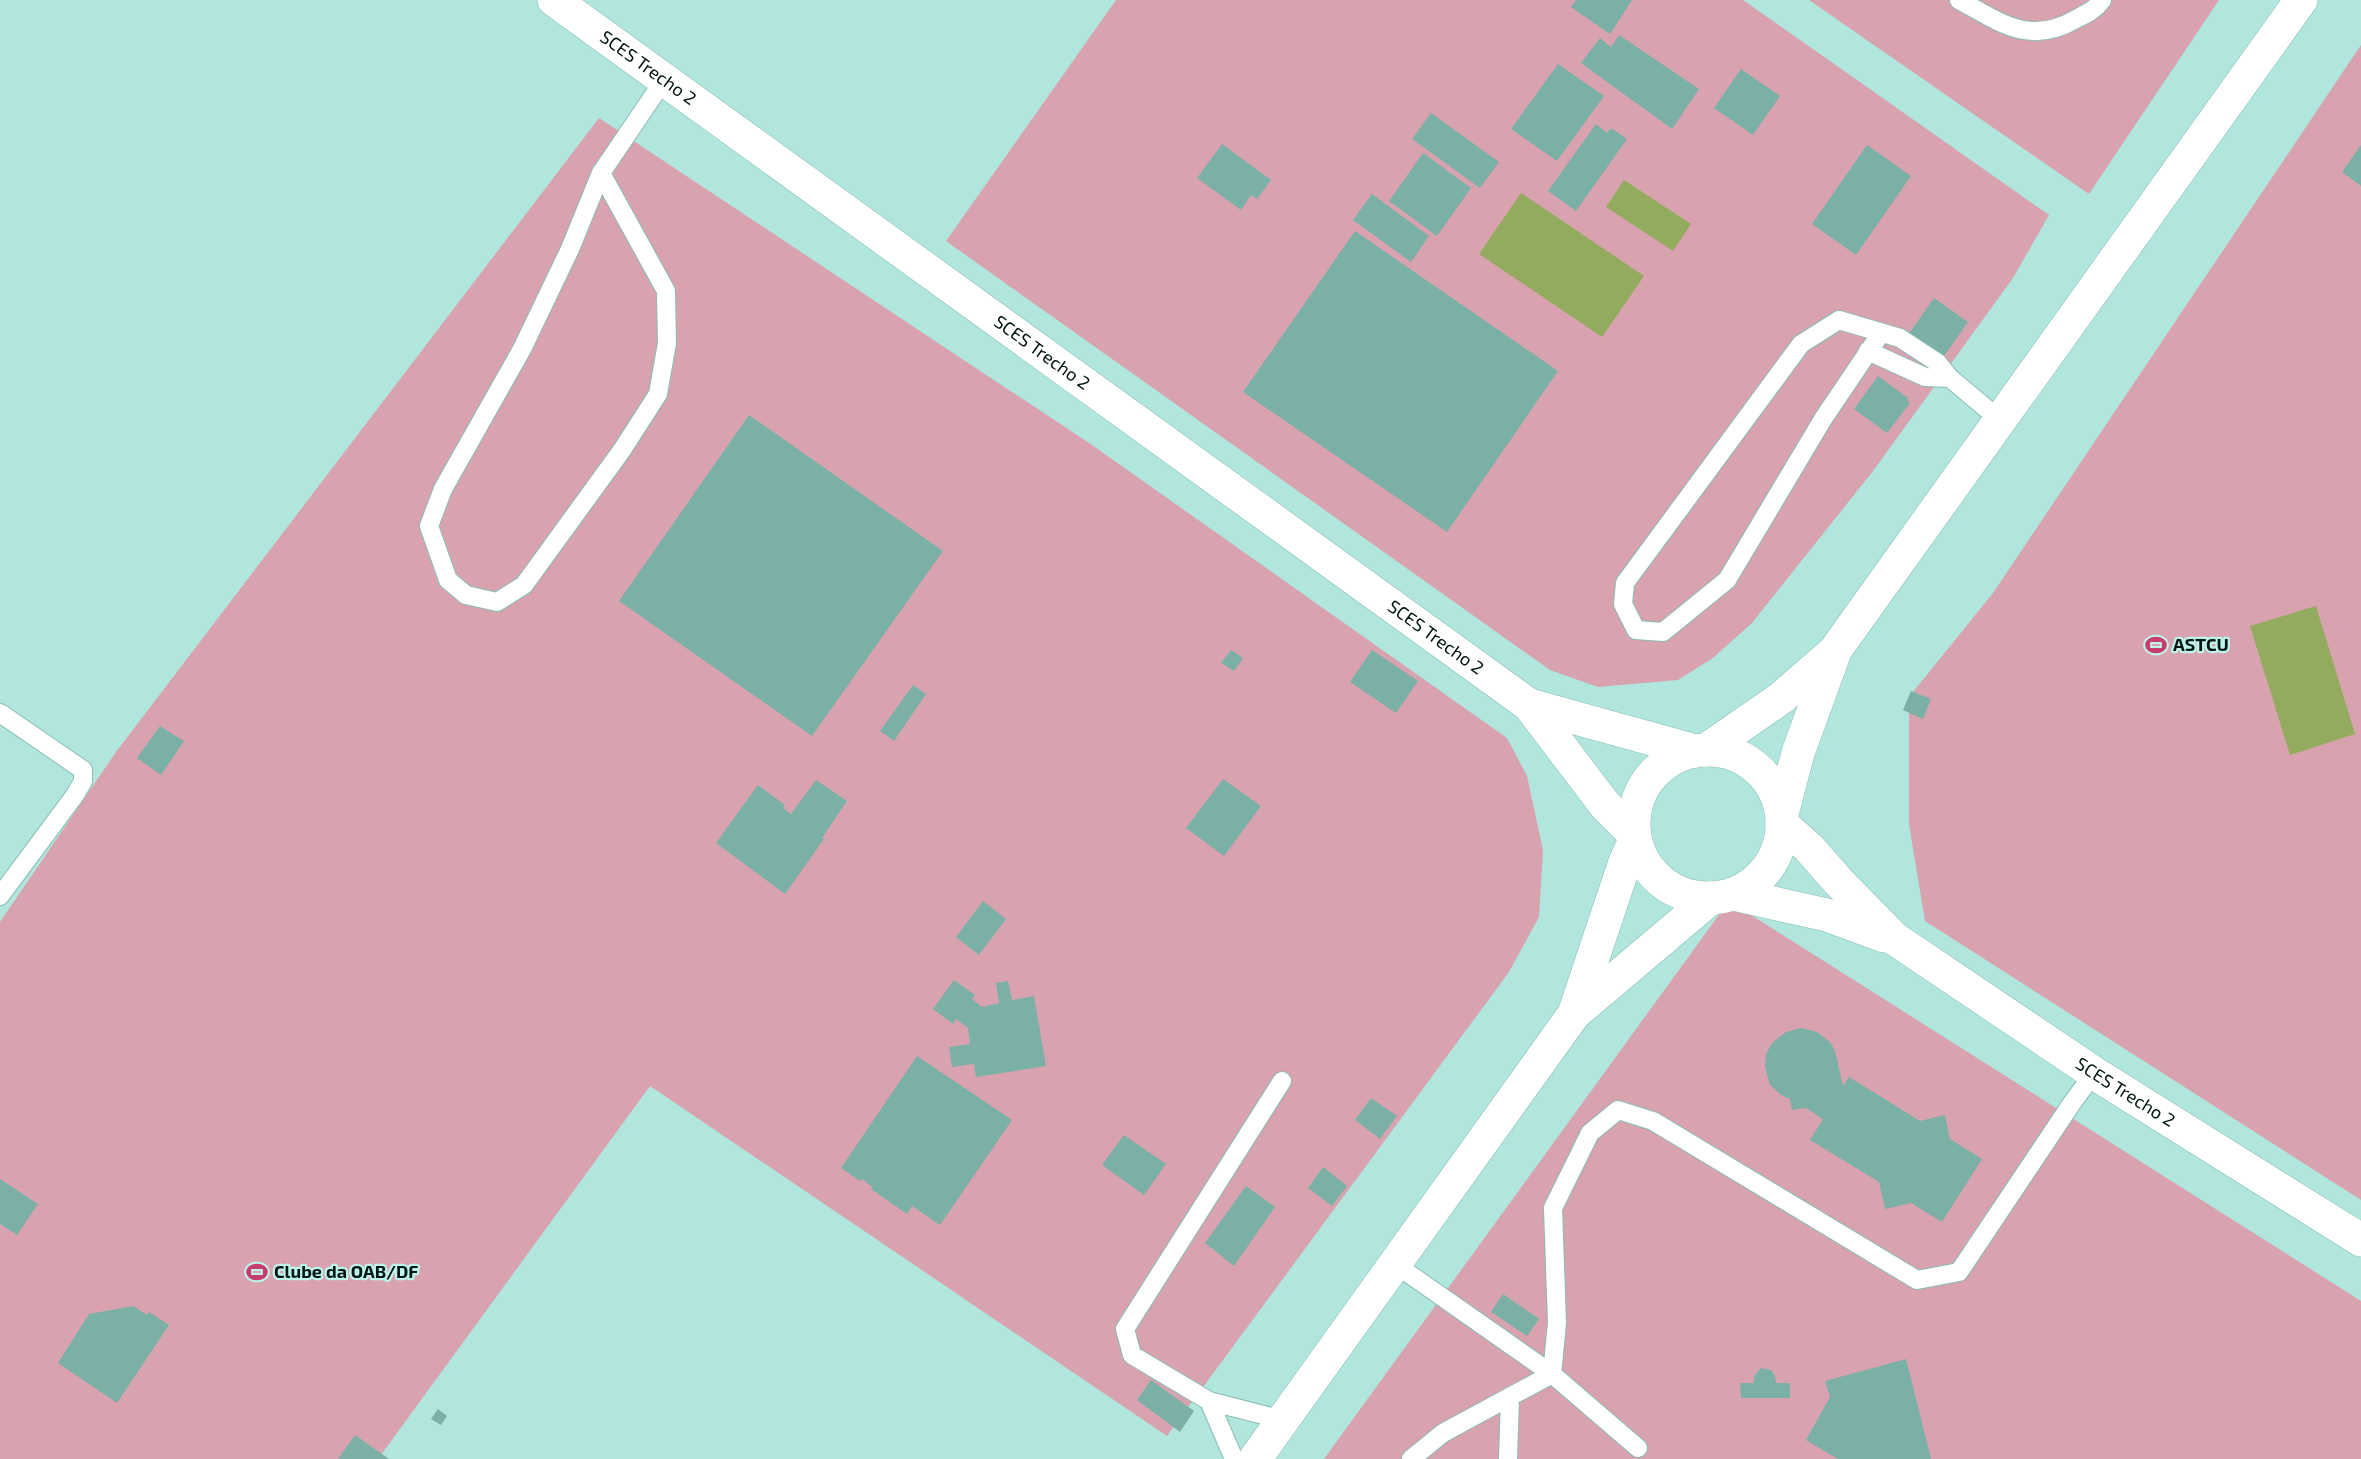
<svg xmlns="http://www.w3.org/2000/svg" width="2361" height="1459" viewBox="0 0 2361 1459" font-family="'Exo 2',sans-serif">
	<rect width="100%" height="100%" fill="#b0e6dd"/>
	<path fill="#d8a2ae" d="M1116 0H1743L2049 215 2013 278 1873 471 1752 623 1713 658 1678 680 1598 687 1550 670 946 241Z
		M1809 0H2219L2089 194Z
		M2361 45V1200L1925 921 1909 824V697L1993 593Z
		M599 118 1092 445 1507 738 1527 776 1543 850 1539 917 1509 972 1167 1436 650 1086 378 1459H0V922L116 752Z
		M1729 901 2361 1301V1459H1324Z"/>
	<path fill="#92ab5f" d="M1624 180 1691 224 1673 251 1606 207Z
		M1521 193 1644 276 1602 337 1479 254Z
		M2316 606 2355 734 2290 755 2250 626Z"/>
	<path fill="#7bb0a7" d="M1576 0H1632L1610 34 1571 7Z
		M1619 35 1699 89 1672 129 1581 63 1600 38 1611 47Z
		M1558 64 1604 96 1557 161 1511 129Z
		M1741 69 1780 96 1753 135 1714 108Z
		M1431 113 1499 162 1480 188 1412 139Z
		M1596 124 1607 133 1611 128 1627 139 1576 211 1548 191Z
		M1222 144 1271 180 1257 199 1251 195 1241 210 1197 178Z
		M1867 145 1911 176 1856 255 1812 224Z
		M2361 145V186L2342 172Z
		M1423 153 1471 188 1437 236 1389 201Z
		M1372 194 1429 236 1411 262 1353 220Z
		M1355 231 1558 371 1447 532 1243 392Z
		M1934 298 1968 322 1942 359 1908 335Z
		M1878 376 1908 398 1907 400 1910 403 1887 433 1854 409Z
		M749 415 943 551 812 736 619 601Z
		M1231 650 1243 658 1234 671 1221 663Z
		M1372 650 1418 681 1396 713 1350 682Z
		M913 685 926 694 894 741 880 731Z
		M1911 691 1931 699 1923 719 1903 710Z
		M160 726 184 741 161 775 137 758Z
		M1223 779 1261 806 1224 856 1186 828Z
		M816 780 847 801 822 838 824 839 785 894 716 843 758 785 785 805 783 808 791 814Z
		M983 901 1006 919 979 955 956 937Z
		M954 980 975 995 972 999 982 1007 999 1003 996 983 1008 981 1012 1000 1034 996 1046 1066 976 1077 974 1064 952 1067 949 1047 970 1044 968 1028 956 1019 953 1024 933 1009Z
		M1801 1028 1817 1032 1830 1042 1835 1051 1843 1086 1849 1077 1920 1121 1945 1115 1950 1139 1982 1159 1942 1222 1911 1203 1885 1209 1879 1182 1810 1140 1823 1119 1806 1108 1792 1110 1790 1099 1781 1095 1770 1085 1765 1067 1766 1054 1772 1043 1786 1032Z
		M917 1056 1012 1120 940 1225 912 1206 907 1214 871 1189 872 1187 862 1179 860 1181 841 1168Z
		M1371 1098 1397 1116 1380 1139 1355 1120Z
		M1124 1135 1166 1164 1144 1195 1102 1165Z
		M1323 1167 1347 1186 1332 1206 1308 1188Z
		M0 1179 38 1204 17 1235 0 1224Z
		M1246 1186 1275 1207 1234 1266 1205 1243Z
		M1503 1294 1539 1319 1527 1336 1491 1312Z
		M133 1306 147 1315 149 1312 169 1325 117 1403 58 1363 89 1314Z
		M1906 1359 1931 1459H1838L1806 1440 1830 1397 1825 1381Z
		M1761 1368 1771 1370 1775 1376 1776 1383H1790V1398H1741L1740 1383H1754V1376Z
		M1151 1380 1194 1411 1180 1432 1137 1400Z
		M438 1409 447 1416 441 1425 431 1419Z
		M355 1435 389 1459H338Z"/>
	<g fill="none" stroke-linecap="round" stroke-linejoin="round">
		<defs>
			<path id="service" d="M1959 0C2001 23 2030 46 2076 19 2086 14 2095 10 2102 0
				M601 173 666 291 667 343 658 394 622 450 524 585 497 602 466 595 448 580 429 526 443 489 522 349 570 249 601 173 664 80
				M1881 333 1823 419 1727 580 1663 632 1636 630 1623 604 1625 583 1801 344 1839 320 1900 338 1938 363 1950 378 2000 420
				M1868 351 1925 377 1950 378
				M0 713 83 770V781L75 795 0 896
				M1282 1081 1125 1329 1132 1355 1209 1401 1283 1420
				M1395 1264 1552 1374 1638 1448
				M1209 1401 1234 1459
				M1411 1459 1443 1433 1552 1374 1557 1323 1553 1208 1590 1133 1618 1110 1653 1121 1917 1280 1959 1272 2072 1103 2094 1073
				M1508 1459 1510 1397"/>
			<g id="tertiary">
				<path id="s1" d="M554 0 1529 705 1605 805 1634 834"/>
				<path d="M1529 705 1695 751"/>
				<path d="M1706 750 1781 698 1834 652 2301 0"/>
				<circle cx="1708" cy="824" r="74"/>
				<path d="M1782 814 1798 753 1834 654"/>
				<path id="s2" d="M1782 824 1809 848 1838 881 1895 939 2094 1073 2361 1240"/>
				<path d="M1733 894 1827 915 1884 936"/>
				<path d="M1575 1013 1711 898"/>
				<path d="M1255 1459 1574 1014 1625 862 1635 840"/>
			</g>
		</defs>
		<use href="#service" stroke="#88bdb4" stroke-width="20"/>
		<use href="#tertiary" stroke="#88bdb4" stroke-width="34"/>
		<use href="#service" stroke="#fff" stroke-width="18"/>
		<use href="#tertiary" stroke="#fff" stroke-width="33"/>
	</g>
	<defs>
		<symbol id="stadium-bare" viewBox="-9 -9 18 18"><path d="M0-5a6.5 5 0 1 0 0 10a6.5 5 0 1 0 0-10ZM-3.5-1.8h7v3.6h-7Z" fill="#c93d6d" stroke="#bdf4eb" stroke-width="2.5" paint-order="stroke"/></symbol>
	</defs>
	<g fill-rule="evenodd">
		<use href="#stadium-bare" x="2141" y="630" width="30" height="30"/>
		<use href="#stadium-bare" x="242" y="1257" width="30" height="30"/>
	</g>
	<g text-anchor="middle" stroke-width="4.5" stroke-linejoin="round" paint-order="stroke">
		<g font-size="18" fill="#021613" stroke="#bdf4eb">
			<text dy="6" stroke="none"><textPath href="#s1" startOffset="116">SCES Trecho 2</textPath></text>
			<text dy="6" stroke="none"><textPath href="#s1" startOffset="602">SCES Trecho 2</textPath></text>
			<text dy="6" stroke="none"><textPath href="#s1" startOffset="1088">SCES Trecho 2</textPath></text>
			<text dy="6" stroke="none"><textPath href="#s2" startOffset="438">SCES Trecho 2</textPath></text>
		</g>
		<g font-size="18" font-weight="bold" fill="#021613" stroke="#bdf4eb" text-anchor="start">
			<text x="2173" y="651">ASTCU</text>
			<text x="274" y="1278">Clube da OAB/DF</text>
		</g>
	</g>
</svg>
